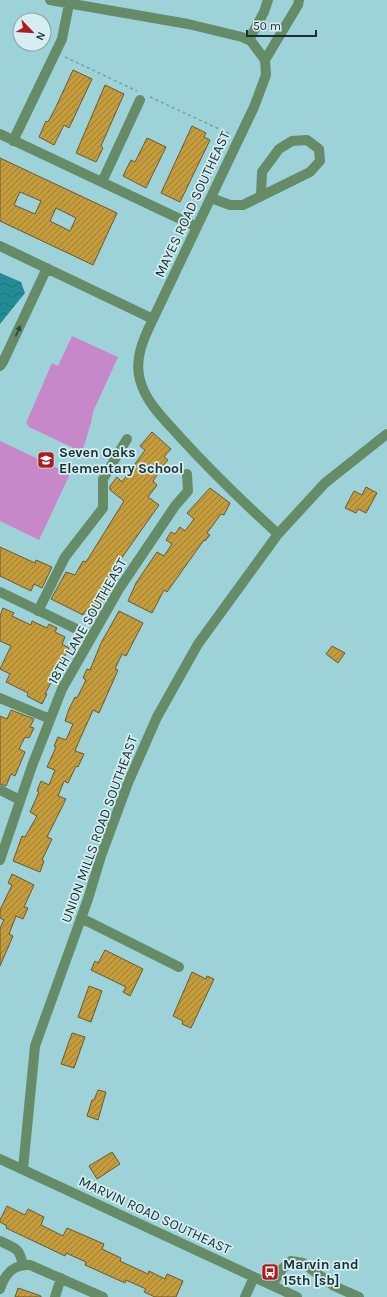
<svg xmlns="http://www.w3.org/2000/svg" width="387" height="1297" viewBox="0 0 387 1297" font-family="Karla,sans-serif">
	<defs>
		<pattern id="water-waves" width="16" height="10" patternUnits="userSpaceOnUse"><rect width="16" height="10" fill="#228b96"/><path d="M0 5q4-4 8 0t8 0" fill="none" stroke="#1d727b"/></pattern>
		<pattern id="building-hatch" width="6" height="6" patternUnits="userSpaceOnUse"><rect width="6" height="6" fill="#c59c3c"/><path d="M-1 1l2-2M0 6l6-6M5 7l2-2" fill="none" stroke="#9f8033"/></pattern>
	</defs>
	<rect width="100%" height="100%" fill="#9ed2d9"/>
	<path fill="#c788c9" d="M72 336 118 357 93 412 91 423 82 452 29 427 26 423 52 363 58 366Z
		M0 441 70 474 39 540 0 521Z"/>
	<path fill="url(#water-waves)" d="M0 273 21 282 25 293 0 324Z"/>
	<path fill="url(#building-hatch)" stroke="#685835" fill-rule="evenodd" d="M73 70 92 79 69 128 64 125 54 145 39 137 46 121 48 122 55 109Z
		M105 85 124 94 101 146 103 148 96 162 76 153Z
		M192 126 206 133 204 137 210 140 180 202 161 193Z
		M147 138 166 147 146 188 123 176 131 160 135 162Z
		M0 158 117 213 93 265 0 221ZM20 192 41 201 35 214 14 205ZM56 208 76 218 70 231 50 221Z
		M152 432 171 449 164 457 168 460 158 471 159 472 153 481 157 485 148 497 159 505 116 566 102 590 106 592 95 614 86 610 83 615 51 599 66 572 75 575 83 561 86 562 124 501 110 490V486L117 477 122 482 145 450 140 446Z
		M366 487 377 493 366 513 358 509 356 513 345 508 354 491 362 495Z
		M210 488 230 503 224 515 221 514 207 533 210 535 205 541 204 540 167 592 164 590 152 613 128 601 136 583 157 552 164 556 172 544 166 540 171 532 175 534 180 527 185 531 194 519 187 513Z
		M0 547 35 563 36 560 52 567 42 588 34 584 31 591 0 576Z
		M3 608 14 613 12 616 31 625 32 621 47 628 49 624 57 628 55 632 65 637 62 644 69 648 45 694H47L42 704 27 696 28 693 6 682 10 674 0 669 11 646 0 641V616Z
		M119 611 143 623 126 656 122 654 115 669 118 670 99 713 93 710 76 748 75 751 84 754 78 767 76 766 68 783 64 781 58 796 66 799 47 837 52 839 42 860 44 861 40 872 13 861 22 836 25 837 37 816 30 812 39 792 37 791 41 781 49 785 55 770 47 767 56 747 54 746 58 737 66 740 73 724 65 721 69 709 75 697 77 698 86 680 83 678 87 669 90 670 101 643Z
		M332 646 345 653 338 663 326 654Z
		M11 710 34 719 30 727 34 728 29 738 25 737 19 749 25 752 15 776 11 774 6 786 0 784V716L7 719Z
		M12 874 34 885 24 907 28 908 23 919 16 916 9 934 13 936 0 966V928L4 920 0 918V910L12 885 8 883Z
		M105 950 143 969 130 996 123 992 126 987 91 970 95 961 98 963Z
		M192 972 206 979 207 976 214 979 191 1028 182 1024 183 1021 173 1016Z
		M89 986 102 991 91 1022 78 1017Z
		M72 1033 85 1037 74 1068 61 1064Z
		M98 1090 106 1092 98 1120 87 1116 92 1100H94Z
		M112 1152 120 1164 97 1179 89 1166Z
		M7 1206 25 1215 28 1209 44 1217 41 1225 63 1236 67 1228 104 1244 102 1249 121 1258 120 1261 148 1274 149 1271 165 1279 167 1274 183 1281 176 1297H155L144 1292 146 1289 126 1280 125 1283 85 1265 86 1262 66 1253 65 1256 6 1228 7 1226 0 1222V1220Z
		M18 1288 41 1296V1297H15Z"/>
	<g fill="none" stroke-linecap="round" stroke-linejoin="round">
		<path stroke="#75a0a5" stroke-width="1.5" stroke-dasharray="3 3" stroke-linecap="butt" d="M65 57 137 91
			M150 97 230 134"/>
		<path stroke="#658b67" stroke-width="10" d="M50 0 188 24 242 37 251 41 265 60 266 75 254 107 153 319C144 338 134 358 140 380 146 403 165 420 180 437 211 471 244 503 278 534
			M249 40 264 12 268 0
			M265 60 298 5 299 0
			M0 134 197 227
			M13 141 62 39 69 4
			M102 182 140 100
			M211 198 230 205H243L310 172 320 161 319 149 307 140 292 141 279 149 262 172 261 196
			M0 246 153 319
			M0 366 3 362 47 268
			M0 592 91 636
			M38 611 65 557 103 508V479L127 439
			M0 698 50 719
			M0 790 20 800
			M0 860 32 766 62 689 119 589 175 506 188 491 187 474
			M81 918 179 967
			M0 1159 297 1297
			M23 1169 35 1046 88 899 101 856 128 783 157 717 198 644 278 534 325 483 387 434
			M0 1241C16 1249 19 1247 23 1265
			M272 1285 282 1269 291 1261 303 1263 334 1286 359 1297
			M0 1289C5 1274 13 1264 30 1265L103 1297
			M55 1297 61 1278
			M245 1297 254 1277"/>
	</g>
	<defs><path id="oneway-solid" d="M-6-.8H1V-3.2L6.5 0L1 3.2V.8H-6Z"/></defs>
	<use fill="#2d463e" href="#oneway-solid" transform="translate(18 331) rotate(-65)"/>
	<defs>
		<symbol id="school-square" viewBox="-11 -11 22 22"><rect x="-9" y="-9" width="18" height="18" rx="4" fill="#ad1b21" stroke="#d4eef1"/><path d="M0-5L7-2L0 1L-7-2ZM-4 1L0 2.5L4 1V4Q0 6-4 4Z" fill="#fff"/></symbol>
		<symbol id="bus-square" viewBox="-11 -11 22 22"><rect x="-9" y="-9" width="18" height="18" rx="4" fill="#ad1b21" stroke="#d4eef1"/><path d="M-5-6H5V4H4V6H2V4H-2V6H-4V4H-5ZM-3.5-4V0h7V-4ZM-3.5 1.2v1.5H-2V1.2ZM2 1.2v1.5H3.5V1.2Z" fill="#fff"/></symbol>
	</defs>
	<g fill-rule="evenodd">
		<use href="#school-square" x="36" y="450" width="20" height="20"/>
		<use href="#bus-square" x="260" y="1262" width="20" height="20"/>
	</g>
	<g text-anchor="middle" stroke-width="3.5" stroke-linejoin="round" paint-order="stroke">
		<g font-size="14" fill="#1a2f31" stroke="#d4eef1">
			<text transform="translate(192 204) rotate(-65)" y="5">MAYES ROAD SOUTHEAST</text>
			<text transform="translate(87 621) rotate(-60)" y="5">18TH LANE SOUTHEAST</text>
			<text transform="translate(99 829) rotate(-70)" y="5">UNION MILLS ROAD SOUTHEAST</text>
			<text transform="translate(155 1215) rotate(25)" y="5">MARVIN ROAD SOUTHEAST</text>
		</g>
		<g font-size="14" font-weight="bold" fill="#1a2f31" stroke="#d4eef1" text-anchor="start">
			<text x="59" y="457">Seven Oaks<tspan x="59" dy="16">Elementary School</tspan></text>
			<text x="283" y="1269">Marvin and<tspan x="283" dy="16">15th [sb]</tspan></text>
		</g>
	</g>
	<g transform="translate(32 32) rotate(115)"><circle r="19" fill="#d4eef1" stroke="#8aa2a4"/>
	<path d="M0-3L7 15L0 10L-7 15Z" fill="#ad1b21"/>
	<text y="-6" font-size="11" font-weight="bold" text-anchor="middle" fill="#1a2f31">N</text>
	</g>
	<path d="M247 30v6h69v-6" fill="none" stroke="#1a2f31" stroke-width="2"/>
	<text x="253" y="30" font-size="12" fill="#1a2f31" stroke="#d4eef1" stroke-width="3" paint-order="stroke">50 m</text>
</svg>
